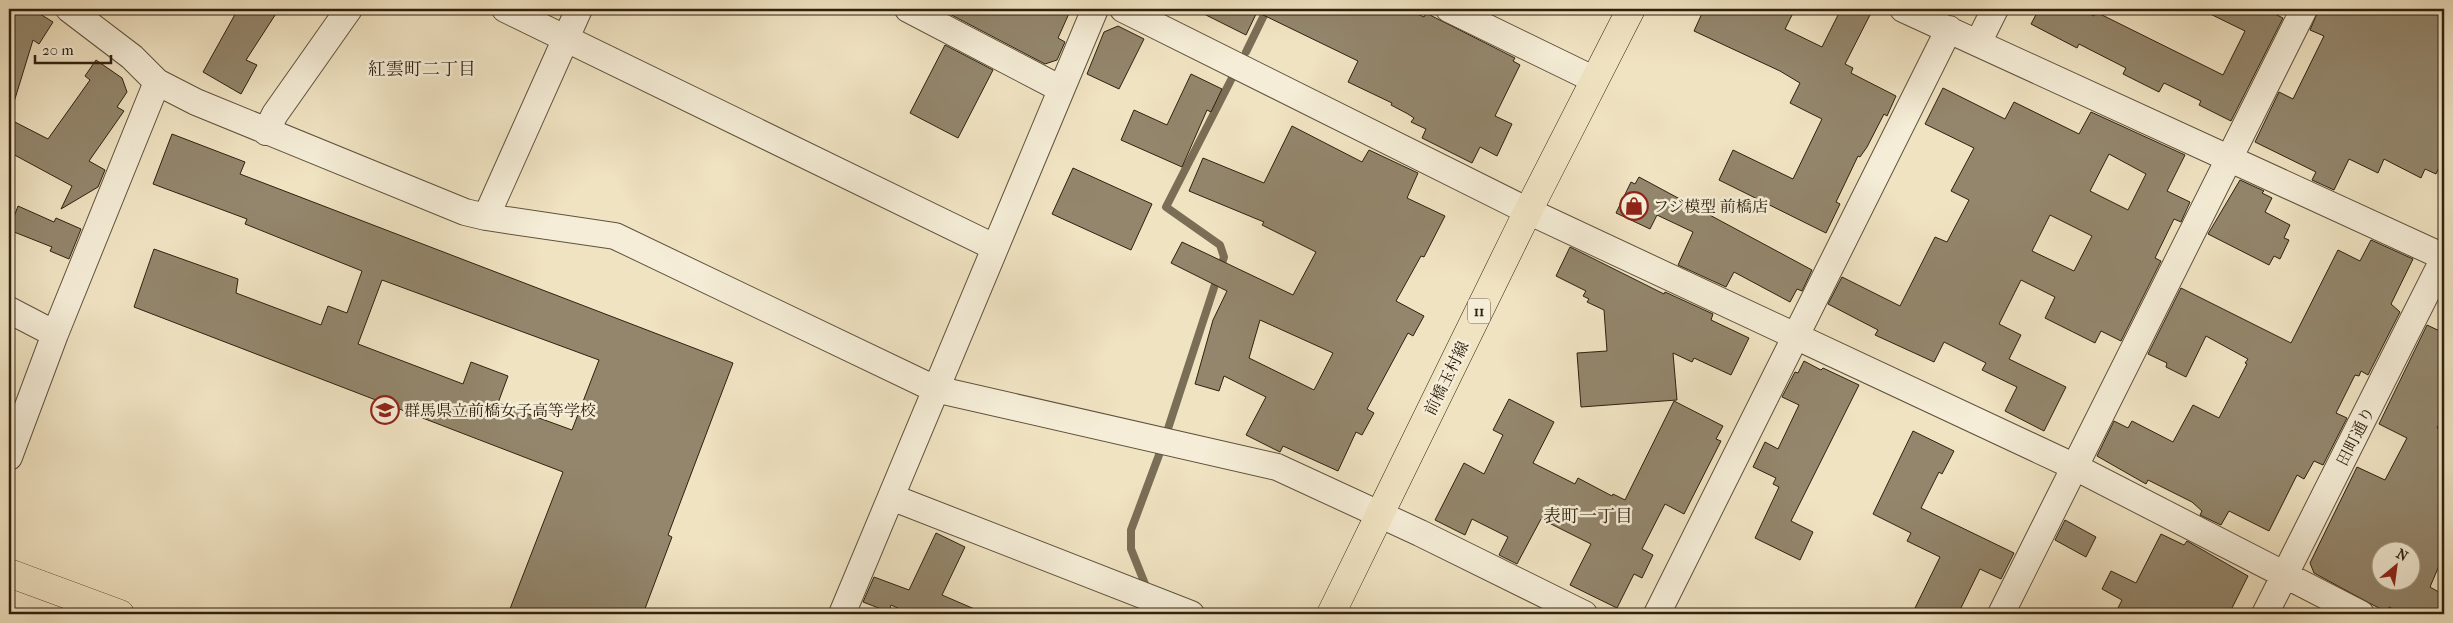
<svg xmlns="http://www.w3.org/2000/svg" width="2453" height="623" viewBox="0 0 2453 623" font-family="'IM FELL French Canon','Noto Serif JP',serif">
	<rect width="100%" height="100%" fill="#f0e3c2"/>
	<filter id="stains"><feTurbulence type="fractalNoise" baseFrequency=".004" numOctaves="4"/><feColorMatrix values="0 0 0 0 .2 0 0 0 0 .09 0 0 0 0 .02 0 0 0 .5 -.17"/></filter>
	<radialGradient id="worn" r=".72"><stop offset=".6" stop-color="#630" stop-opacity="0"/><stop offset="1" stop-color="#630" stop-opacity=".3"/></radialGradient>
	<g fill="none" stroke-linecap="round" stroke-linejoin="round">
		<path stroke="#7b6e56" stroke-width="8" d="M1246 52 1267 9
			M1147 589 1131 549V530L1162 447 1224 257 1220 245 1166 207 1232 78"/>
	</g>
	<path fill="#93866c" stroke="#2f210f" fill-rule="evenodd" d="M9 9H32L53 22 39 44 33 40 14 102H9Z
		M238 9H279L246 60 257 65 241 94 203 72Z
		M940 9H1071L1058 38 1065 42 1057 60 1045 64Z
		M1194 9H1406L1424 17 1426 13 1515 58 1513 61 1520 65 1495 116 1512 124 1497 156 1480 147 1472 163 1422 138 1426 129 1411 122 1414 118 1408 114 1391 105 1392 103 1348 82 1358 61 1257 12 1246 35Z
		M1704 9H1779L1792 15 1785 29 1822 47 1841 9H1873L1845 64 1853 68 1851 73 1896 96 1887 116 1884 114 1867 147 1860 157 1858 156 1836 202 1840 204 1826 233 1719 180 1733 150 1793 179 1822 119 1790 103 1800 83 1780 71 1694 31Z
		M2039 9H2080L2094 16 2096 12 2223 75 2245 31 2200 9H2265L2283 18 2231 121 2199 105 2201 101 2164 83 2159 92 2123 74 2126 68 2079 44 2077 48 2031 24Z
		M2319 9H2444V156L2436 174 2425 169 2421 178 2384 159 2378 173 2349 159 2334 190 2312 180 2316 172 2255 142 2279 92 2293 99 2324 36 2310 30Z
		M1118 26 1144 39 1119 89 1087 74 1104 32Z
		M945 45 993 70 958 138 910 113Z
		M96 60 122 78 127 92 117 107 124 111 89 161 105 170 98 187 61 209 72 186 9 152V119L48 139 90 80 85 76Z
		M1191 74 1222 89 1211 112 1207 110 1182 167 1121 140 1134 110 1167 125Z
		M1943 88 2005 119 2014 102 2079 134 2091 112 2185 155 2167 191 2190 202 2181 222 2174 219 2155 258 2161 261 2121 341 2101 331 2095 343 2045 318 2055 297 2021 280 1999 324 2021 335 2009 359 2066 387 2044 431 2005 411 2017 387 1982 370 1986 363 1944 342 1934 362 1875 335 1878 330 1828 304 1842 277 1900 306 1935 237 1947 242 1969 200 1951 191 1974 148 1925 124ZM2109 154 2146 174 2128 210 2090 191ZM2050 215 2092 236 2074 271 2032 251Z
		M1292 126 1362 162 1369 150 1418 173 1407 198 1445 216 1424 257 1421 256 1396 301 1424 316 1413 336 1408 333 1367 409 1374 413 1362 435 1356 432 1338 471 1283 446 1280 452 1246 435 1266 397 1224 376 1219 391 1195 384 1213 320 1227 291 1171 263 1182 242 1293 295 1316 252 1262 225 1264 222 1189 191 1203 158 1264 183ZM1260 320 1333 353 1314 390 1249 358Z
		M172 134 245 162 240 174 733 363 668 535 672 537 643 614H508L563 472 134 307 154 249 238 279 236 293 321 325 328 306 347 313 362 271 245 224 247 219 153 184ZM382 280 599 360 572 430 498 403 508 376 471 362 463 384 358 344Z
		M1073 168 1152 204 1131 250 1052 214Z
		M1639 177 1812 270 1802 291 1797 289 1790 302 1734 272 1726 287 1678 265 1693 232 1657 215 1650 229 1616 213 1631 182 1635 184Z
		M2240 180 2264 191 2262 193 2272 198 2265 212 2290 225 2284 238 2289 240 2280 259 2274 256 2269 265 2208 234Z
		M18 206 54 222 56 218 81 229 69 259 50 251 52 247 9 230Z
		M2371 240 2413 259 2391 304 2400 312 2368 375 2361 371 2359 376 2355 375 2336 413 2347 418 2323 465 2314 461 2304 479 2297 475 2269 531 2229 511 2221 525 2200 515 2202 511 2192 502 2148 480 2146 484 2097 456 2114 421 2128 428 2132 421 2173 442 2193 405 2219 418 2247 364 2245 363 2248 359 2206 336 2186 377 2166 367 2167 363 2148 354 2181 288 2291 343 2338 250 2360 261Z
		M1570 247 1664 294 1665 292 1713 314 1711 320 1749 338 1731 375 1694 358 1692 362 1673 353 1677 400 1581 407 1577 353 1607 351 1604 310 1587 302 1589 299 1583 296 1586 291 1556 276Z
		M2427 325 2444 333V414L2437 428 2444 432V554L2430 587 2444 595V614H2403L2389 607 2387 612 2373 605 2314 573 2310 563 2357 467 2385 480 2407 438 2379 424ZM2380 550H2410V580H2380Z
		M1804 361 1821 370 1823 368 1859 385 1791 521 1813 532 1800 560 1755 538 1779 487 1773 484 1776 478 1753 467 1765 442 1778 449 1799 405 1782 397 1795 372 1798 373Z
		M1509 399 1554 422 1533 463 1575 484 1578 478 1612 496 1613 494 1625 500 1674 401 1723 426 1716 439 1721 441 1684 514 1665 504 1642 549 1653 555 1642 578 1634 574 1617 608 1570 585 1591 544 1541 519 1517 564 1499 555 1508 537 1472 519 1465 535 1435 520 1464 463 1484 474 1503 435 1493 430Z
		M1913 431 1954 451 1942 474 1939 472 1921 508 2014 553 2001 579 1980 569 1958 614H1928L1915 608 1940 557 1907 541 1911 533 1873 514Z
		M2065 520 2096 537 2086 557 2055 540Z
		M936 533 965 547 942 595 986 614H911L891 605 889 612 863 602 874 577 909 590Z
		M2161 534 2184 545 2187 541 2248 576 2229 614H2115L2122 600 2102 589 2111 571 2136 583Z"/>
	<g fill="none" stroke-linecap="round" stroke-linejoin="round">
		<defs>
			<path id="minor" d="M69 9 132 57 157 82 196 102 465 212 486 217 615 236 935 389 1277 467 1420 533 1584 614
				M505 9 994 247
				M908 9 1061 89
				M1123 9 1528 211 2073 466 2361 614
				M1449 9 1595 80
				M1903 9 2444 257
				M1978 43 1995 9
				M266 132 275 114 349 9
				M486 217 579 9
				M9 310 55 334
				M9 457 55 334 157 82
				M891 497 1191 614
				M842 614 1095 9
				M1657 614 1949 29
				M2001 614 2304 9
				M2265 614 2444 258"/>
			<path id="major" d="M9 573 120 614
				M1331 614 1528 211 1631 9"/>
		</defs>
		<use href="#minor" stroke="#5f523c" stroke-width="28"/>
		<use href="#major" stroke="#2f210f" stroke-width="29"/>
		<use href="#minor" stroke="#f5edd7" stroke-width="26"/>
		<use href="#major" stroke="#f0e3c2" stroke-width="28"/>
	</g>
	<defs>
		<symbol id="shop-ring" viewBox="-11 -11 22 22"><circle r="9.5" fill="#f5edd7" stroke="#8f2418" stroke-width="1.5"/><path d="M-5-2.5h2.3a2.7 3.5 0 0 1 5.4 0H5L5.5 6h-11ZM-1.5-2.5h3a1.5 2.3 0 0 0-3 0Z" fill="#8f2418"/></symbol>
		<symbol id="school-ring" viewBox="-11 -11 22 22"><circle r="9.5" fill="#f5edd7" stroke="#8f2418" stroke-width="1.5"/><path d="M0-5L7-2L0 1L-7-2ZM-4 1L0 2.5L4 1V4Q0 6-4 4Z" fill="#8f2418"/></symbol>
	</defs>
	<g fill-rule="evenodd">
		<use href="#shop-ring" x="1618" y="190" width="32" height="32"/>
		<use href="#school-ring" x="369" y="394" width="32" height="32"/>
	</g>
	<g text-anchor="middle" stroke-width="5" stroke-linejoin="round" paint-order="stroke">
		<rect fill="#f5edd7" stroke="#6a5e4b" stroke-width="1" x="1468" y="298.5" width="22" height="25" rx="4"/>
		<g font-size="15" font-weight="bold" fill="#2f210f">
			<text x="1479" y="316">11</text>
		</g>
		<g font-size="16" fill="#2f210f" stroke="#f5edd7" text-anchor="start">
			<text x="1653" y="212">フジ模型 前橋店</text>
			<text x="404" y="416">群馬県立前橋女子高等学校</text>
		</g>
		<g font-size="16" fill="#2f210f" stroke="#f5edd7">
			<text transform="translate(1446 378) rotate(-64)" y="6">前橋玉村線</text>
			<text transform="translate(2355 436) rotate(-63)" y="6">田町通り</text>
		</g>
		<g font-size="18" fill="#2f210f" stroke="#f5edd7">
			<text x="422" y="75">紅雲町二丁目</text>
			<text x="1588" y="522">表町一丁目</text>
		</g>
	</g>
	<rect width="2453" height="623" fill="none" stroke="#f0e3c2" stroke-width="30"/>
	<rect x="10" y="10" width="2433" height="603" fill="none" stroke="#2f210f" stroke-width="2.5"/>
	<rect x="15" y="15" width="2423" height="593" fill="none" stroke="#2f210f"/>
	<g transform="translate(2396 566) rotate(29)"><circle r="24" fill="#f5edd7" stroke="#a69b87"/>
	<path d="M0-4L9 19L0 12L-9 19Z" fill="#8f2418"/>
	<text y="-8" font-size="14" font-weight="bold" text-anchor="middle" fill="#2f210f">N</text>
	</g>
	<path d="M35 55v8h76v-8" fill="none" stroke="#2f210f" stroke-width="2.5"/>
	<text x="42" y="55" font-size="15" fill="#2f210f" stroke="#f5edd7" stroke-width="4" paint-order="stroke">20 m</text>
	<rect width="100%" height="100%" filter="url(#stains)"/>
	<rect width="100%" height="100%" fill="url(#worn)"/>
</svg>
